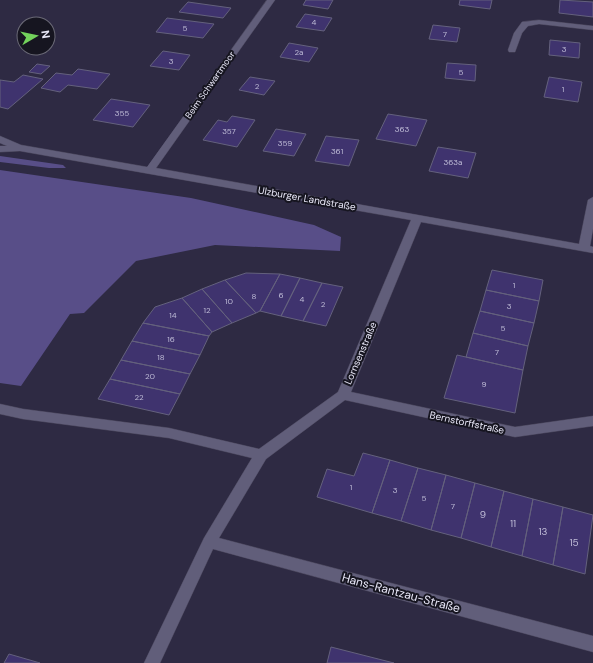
<svg xmlns="http://www.w3.org/2000/svg" width="593" height="663" viewBox="0 0 593 663" font-family="'DM Sans',sans-serif">
	<rect width="100%" height="100%" fill="#2e2a43"/>
	<path fill="#584e88" d="M0 156 63 165 66 168H49L0 162Z
		M0 170 191 198 314 225 341 237 340 251 215 245 136 261 84 313 70 314 21 386 0 383Z"/>
	<path fill="#3f336e" stroke="#64617d" d="M306 0H333L328 9 303 5Z
		M460 0H492L490 9 459 5Z
		M560 0 593 2V17L559 13Z
		M188 2 231 8 223 18 179 12Z
		M305 14 332 18 324 31 296 27Z
		M167 18 214 24 203 38 156 32Z
		M433 25 460 28 457 42 429 39Z
		M550 40 580 43 579 58 549 55Z
		M289 43 318 48 309 62 280 57Z
		M163 51 190 55 179 70 150 66Z
		M447 63 476 65 475 81 445 78Z
		M37 64 50 66 41 74 29 72Z
		M78 69 110 74 97 89 68 85 60 92 41 88 56 73 72 75Z
		M23 75 43 79 8 109 0 107V80L14 82Z
		M250 77 275 81 264 95 239 90Z
		M549 77 582 82 578 102 544 97Z
		M111 99 150 105 133 127 93 120Z
		M388 114 427 120 416 146 376 139Z
		M232 116 255 120 237 147 203 140 218 120 227 122Z
		M276 129 306 134 294 156 263 151Z
		M326 136 359 140 349 166 315 161Z
		M438 147 476 153 468 178 429 171Z
		M492 270 543 280 539 301 486 290Z
		M246 273 280 274 260 311 256 313 225 280Z
		M280 274 300 278 281 316 260 311Z
		M300 278 322 283 303 321 281 316Z
		M225 280 256 313 232 323 202 289Z
		M322 283 343 287 326 326 303 321Z
		M202 289 232 323 212 332 182 298Z
		M486 290 539 301 534 323 480 311Z
		M182 298 212 332 209 336 143 323 155 307Z
		M480 311 534 323 528 346 473 333Z
		M143 323 209 336 200 355 132 341Z
		M473 333 528 346 523 370 466 357Z
		M132 341 200 355 190 374 121 360Z
		M457 355 523 370 515 413 444 398Z
		M121 360 190 374 180 394 110 379Z
		M110 379 180 394 169 415 98 399Z
		M363 453 390 460 372 513 317 497 327 469 354 476Z
		M390 460 418 468 401 521 372 513Z
		M418 468 446 475 431 530 401 521Z
		M446 475 475 483 461 538 431 530Z
		M475 483 504 491 491 547 461 538Z
		M504 491 533 499 522 556 491 547Z
		M533 499 563 507 553 565 522 556Z
		M563 507 593 515 585 574 553 565Z
		M331 647 394 663H327Z
		M9 654 40 663H4Z"/>
	<g fill="none" stroke-linecap="round" stroke-linejoin="round">
		<defs>
			<path id="street" d="M267 0H275L156 168 579 244 588 200 593 197V229L590 246 593 247V253L421 222 351 392 515 427 593 416V426L515 437 345 400 266 459 219 538 593 636V652L213 549 160 663H144L204 538 252 458 169 438 23 419 0 414V404L23 409 169 428 259 449 338 392 411 220 20 151 0 152V146H7L0 143V136L21 145 147 167Z
				M539 20 593 26V30L539 24 528 26 522 33 515 52H509L508 50 514 33 522 22Z"/>
		</defs>
		<use href="#street" stroke="#49455b" stroke-width="1"/>
		<use href="#street" fill="#615e7a" fill-rule="evenodd"/>
	</g>
	<g text-anchor="middle" stroke-width="4" stroke-linejoin="round" paint-order="stroke">
		<g font-size="8" fill="#bebbd6">
			<text x="314" y="25">4</text>
			<text x="185" y="31">5</text>
			<text x="445" y="37">7</text>
			<text x="564" y="52">3</text>
			<text x="299" y="55">2a</text>
			<text x="171" y="64">3</text>
			<text x="461" y="75">5</text>
			<text x="257" y="89">2</text>
			<text x="563" y="92">1</text>
			<text x="122" y="116">355</text>
			<text x="402" y="132">363</text>
			<text x="229" y="134">357</text>
			<text x="285" y="146">359</text>
			<text x="337" y="154">361</text>
			<text x="453" y="165">363a</text>
			<text x="514" y="288">1</text>
			<text x="281" y="298">6</text>
			<text x="254" y="299">8</text>
			<text x="302" y="302">4</text>
			<text x="229" y="304">10</text>
			<text x="323" y="307">2</text>
			<text x="509" y="309">3</text>
			<text x="207" y="313">12</text>
			<text x="173" y="318">14</text>
			<text x="503" y="331">5</text>
			<text x="171" y="342">16</text>
			<text x="497" y="355">7</text>
			<text x="161" y="360">18</text>
			<text x="150" y="379">20</text>
			<text x="484" y="387">9</text>
			<text x="139" y="400">22</text>
			<text x="351" y="490">1</text>
			<text x="395" y="493">3</text>
			<text x="424" y="501">5</text>
			<text x="453" y="509">7</text>
		</g>
		<g font-size="9" fill="#e9e8f8" stroke="#161520">
			<text transform="translate(210 85) rotate(-55)" y="3">Beim Schwartmoor</text>
		</g>
		<g font-size="10" fill="#e9e8f8" stroke="#161520">
			<text transform="translate(307 198) rotate(10)" y="4">Ulzburger Landstraße</text>
			<text transform="translate(360 353) rotate(-67)" y="4">Lornsenstraße</text>
			<text transform="translate(467 422) rotate(12)" y="4">Bernstorffstraße</text>
		</g>
		<g font-size="10" fill="#bebbd6">
			<text x="483" y="518">9</text>
			<text x="513" y="527">11</text>
			<text x="543" y="535">13</text>
			<text x="574" y="546">15</text>
		</g>
		<g font-size="12" fill="#e9e8f8" stroke="#161520">
			<text transform="translate(401 593) rotate(15)" y="4">Hans-Rantzau-Straße</text>
		</g>
	</g>
	<g transform="translate(36 36) rotate(81)"><circle r="19" fill="#161520" stroke="#6a6976"/>
	<path d="M0-3L7 15L0 10L-7 15Z" fill="#73d25c"/>
	<text y="-6" font-size="11" font-weight="bold" text-anchor="middle" fill="#e9e8f8">N</text>
	</g>
</svg>
